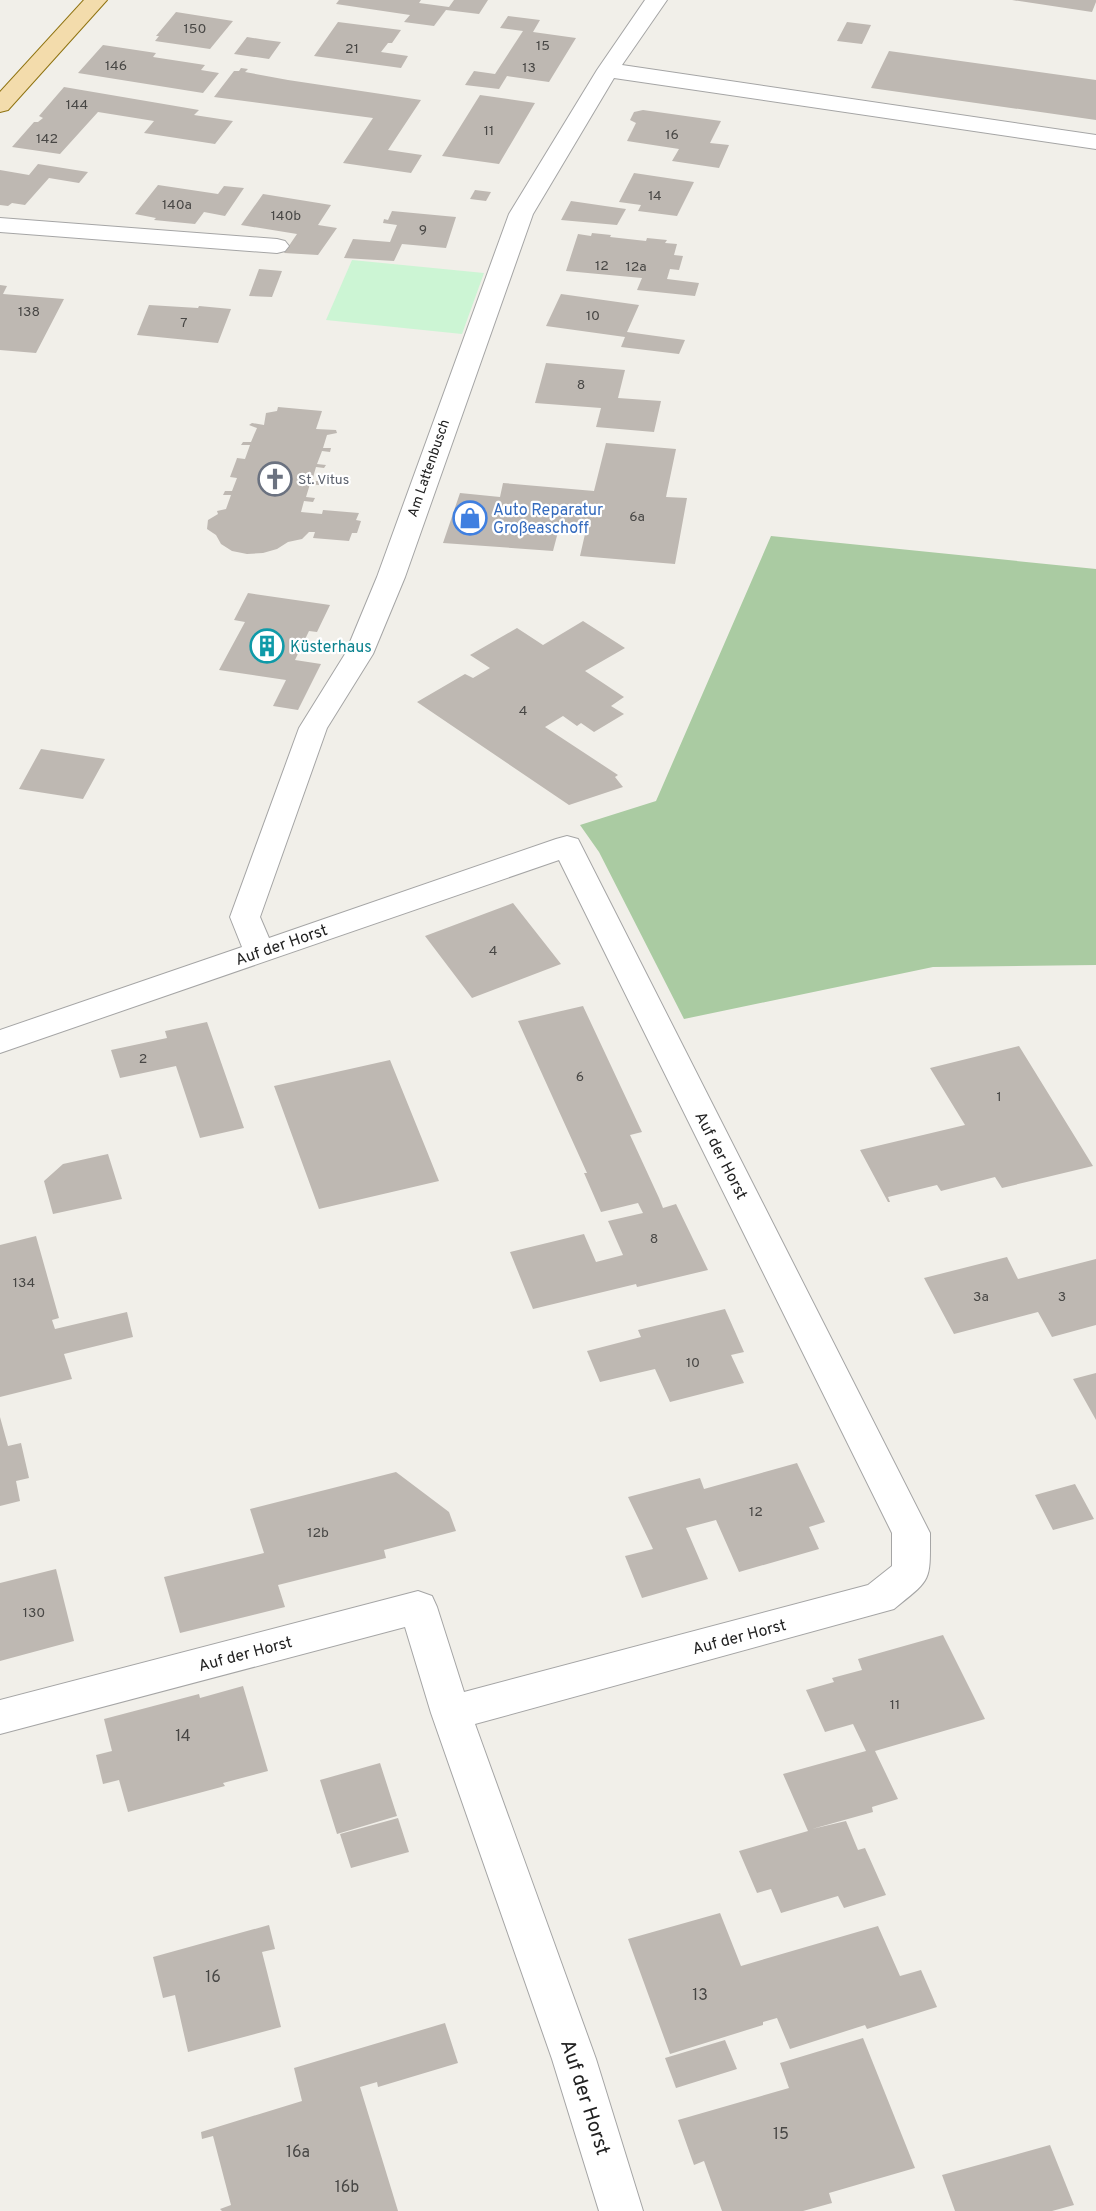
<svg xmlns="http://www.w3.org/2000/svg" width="1096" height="2211" viewBox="0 0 1096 2211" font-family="Overpass,sans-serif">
	<rect width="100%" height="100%" fill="#f1efe9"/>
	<path fill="#aacba2" d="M771 536 1096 569V965L933 967 684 1019 599 852 580 825 656 801Z"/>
	<path fill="#ccf5d4" d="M352 260 484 273 462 334 326 320Z"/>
	<path fill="#beb8b2" d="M339 0H421L419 3 449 7 454 0H488L479 14 446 10 434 26 404 22 410 15 336 4Z
		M1012 0H1096V2L1092 12Z
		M176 12 233 21 210 49 155 41 159 36H156Z
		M508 16 540 20 533 32 576 38 549 82 507 76 499 89 465 85 474 71 495 74 523 31 500 28Z
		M338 22 401 30 392 43H388L381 52 408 56 401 68 314 56Z
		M847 22 871 25 862 44 837 41Z
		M247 37 266 40 281 42 269 59 234 54Z
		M103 45 156 53 153 57 205 65 201 70 219 73 203 93 78 73Z
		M889 51 1096 80V120L871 88Z
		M241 68 248 69 245 72 288 80 421 100 388 150 422 155 411 173 343 163 373 118 214 97 234 71H239Z
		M64 87 199 110 194 115 233 121 215 144 144 133 154 121 98 112 60 154 12 147 34 122H38L43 118 39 116Z
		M480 95 535 103 499 164 442 156Z
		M643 110 721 121 710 143 729 145 719 168 672 161 679 149 627 141 636 123 630 120 634 112Z
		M38 164 88 172 79 183 49 178 25 205 12 203 8 206 0 205V170L29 175Z
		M634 173 694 182 677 216 638 211 641 205 619 202Z
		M158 185 218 194 224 186 244 188 225 216 204 212 195 224 154 220 156 218 135 214Z
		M475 190 491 192 486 201 470 199Z
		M263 194 331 205 318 225 337 228 318 255 284 253 297 234 241 225Z
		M571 201 605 206 626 209 617 225 561 220Z
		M392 211 456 217 446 248 402 244 394 261 344 258 353 239 390 242 397 225 383 223 384 219 388 220Z
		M592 233 611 235 610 237 646 241 647 238 667 240 665 243 677 244 674 255 683 256 679 270 670 269 667 279 699 283 695 296 637 290 642 278 566 271 578 234 591 236Z
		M259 269 282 271 272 297 249 296Z
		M0 285 7 286 3 294 64 299 36 353 0 350Z
		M561 294 639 305 627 332 685 340 679 354 621 347 625 337 546 326Z
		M149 305 198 308 199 306 231 309 218 343 137 335Z
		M546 363 625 370 618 398 661 401 654 432 596 427 601 408 535 403Z
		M278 407 322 411 316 429 336 430 337 433 327 435 323 448H331L330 452 322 451 317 464 326 465 324 468 316 467 312 481H320L319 485 310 484 306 497 315 498 313 502 304 501 301 512 322 514 323 510 359 513 356 520 361 521 357 533H352L349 541 313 538 315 532H309L302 539 288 542 277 549 263 553 247 554 232 551 221 544 216 535 207 529 208 520 218 514 217 511 226 509 231 495H223L225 491H232L237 478 230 477 236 461 237 458 245 459 250 445H241L243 442H251L257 428 249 425 252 423 264 425 266 413 277 411Z
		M606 443 676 449 666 497 687 498 675 564 580 556 585 534 558 532 553 551 443 543 460 493 500 497 503 483 594 491Z
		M248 593 330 605 317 632 309 631 295 660 321 664 298 710 273 706 286 680 219 670 245 622 234 620Z
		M583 621 625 648 585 671 624 697 611 706 624 714 594 732 581 723 577 726 563 716 545 727 618 775 615 777 623 787 569 805 417 702 465 674 473 678 490 668 470 655 517 628 543 645Z
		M41 749 105 759 83 799 19 789Z
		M513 903 561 964 472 998 425 936Z
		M583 1006 642 1132 630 1135 659 1198 663 1208 676 1204 708 1270 637 1287 636 1284 533 1309 510 1252 584 1234 596 1262 623 1255 608 1221 643 1213 638 1203 601 1212 584 1173H587L518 1021Z
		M207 1022 244 1128 200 1138 176 1066 120 1078 111 1050 167 1038 165 1031Z
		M1019 1046 1093 1166 1002 1188 995 1177 941 1191 937 1185 888 1197 890 1202H888L860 1150 965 1125 930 1068Z
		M390 1060 439 1181 319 1209 274 1086Z
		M108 1154 122 1199 53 1214 44 1181 63 1164Z
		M36 1236 59 1318 52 1320 55 1329 127 1312 133 1337 64 1354 72 1379 0 1397V1245Z
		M1007 1257 1018 1279 1096 1259V1325L1052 1337 1038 1312 954 1334 924 1278Z
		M725 1309 744 1352 731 1355 744 1383 670 1402 655 1369 600 1382 587 1351 641 1337 638 1330Z
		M1096 1373V1420L1073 1379Z
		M0 1417 8 1446 21 1443 29 1478 16 1481 20 1501 0 1506Z
		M797 1463 825 1522 809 1527 819 1549 739 1572 716 1520 686 1528 708 1579 642 1598 625 1556 653 1549 628 1497 700 1478 704 1489Z
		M396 1472 449 1512 456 1531 384 1550 386 1558 278 1585 285 1607 180 1633 164 1577 264 1553 250 1509Z
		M1075 1484 1094 1519 1053 1530 1035 1495Z
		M56 1569 74 1641 0 1661V1583Z
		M943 1635 985 1719 875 1751 898 1799 872 1807 873 1812 812 1829 846 1821 858 1850 865 1848 886 1895 844 1908 838 1896 781 1913 771 1889 757 1893 739 1851 808 1831 783 1774 866 1751 853 1724 825 1732 806 1690 834 1682 832 1678 862 1670 858 1659Z
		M243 1686 268 1771 223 1783 225 1786 128 1812 119 1780 103 1784 96 1755 112 1751 104 1719 199 1694 200 1698Z
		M380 1763 397 1816 337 1834 320 1780Z
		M398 1818 409 1852 351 1868 340 1834Z
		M720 1913 741 1966 878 1926 900 1976 921 1970 937 2007 867 2029 865 2025 790 2049 777 2018 763 2022V2025L670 2054 628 1939Z
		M269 1925 275 1949 262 1952 281 2027 188 2052 175 1995 163 1998 153 1957Z
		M445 2023 458 2063 378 2087 377 2082 360 2087 398 2211H222L220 2209 231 2205 213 2136 202 2139 201 2132 302 2101 294 2068Z
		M863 2038 915 2168 829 2193 832 2203 803 2211H722L704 2161 694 2165 678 2120 789 2088 780 2063Z
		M725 2040 737 2069 676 2088 665 2058Z
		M1050 2145 1074 2205 1052 2211H955L942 2175Z"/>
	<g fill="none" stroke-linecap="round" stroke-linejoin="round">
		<defs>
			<path id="minor" d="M645 0H667L622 65 1096 135V149L614 78 533 214 405 577 373 654 327 728 260 917 269 938 556 839 567 836 578 839 930 1533C930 1583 932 1578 894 1609L475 1724 596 2059 643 2211H599L552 2059 431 1713 405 1627 0 1734V1700L418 1591 432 1596 437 1607 464 1692 868 1585 892 1566V1533L559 860 0 1053V1030L242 947 230 917 299 728 345 654 377 577 509 214 597 70Z
				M0 218 277 239 285 241 289 246 285 251 277 253 0 232Z"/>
			<path id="major" d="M84 0H107L8 110 0 112V92Z"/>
		</defs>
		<use href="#minor" stroke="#a5a5a5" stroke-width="2"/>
		<use href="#major" stroke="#8f7310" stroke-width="2"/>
		<use href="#minor" fill="#fff" fill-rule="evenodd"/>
		<use href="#major" fill="#f3dcac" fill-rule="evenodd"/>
	</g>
	<defs>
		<symbol id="church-ring" viewBox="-11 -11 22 22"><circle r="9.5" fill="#fff" stroke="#6b7280" stroke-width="1.5"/><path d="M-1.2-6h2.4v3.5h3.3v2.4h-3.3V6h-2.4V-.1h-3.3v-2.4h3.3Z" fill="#6b7280"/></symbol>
		<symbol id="shop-ring" viewBox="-11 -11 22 22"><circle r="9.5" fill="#fff" stroke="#3f7fe0" stroke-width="1.5"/><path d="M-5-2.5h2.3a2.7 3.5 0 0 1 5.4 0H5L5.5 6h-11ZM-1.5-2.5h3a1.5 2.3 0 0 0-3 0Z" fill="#3f7fe0"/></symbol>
		<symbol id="building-ring" viewBox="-11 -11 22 22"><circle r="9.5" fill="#fff" stroke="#0f9aa8" stroke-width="1.5"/><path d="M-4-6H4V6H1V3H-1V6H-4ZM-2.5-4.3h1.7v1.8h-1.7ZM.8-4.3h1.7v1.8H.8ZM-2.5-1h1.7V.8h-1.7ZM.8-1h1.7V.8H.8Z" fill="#0f9aa8"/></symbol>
	</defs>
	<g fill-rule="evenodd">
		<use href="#church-ring" x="256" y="460" width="38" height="38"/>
		<use href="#shop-ring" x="451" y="499" width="38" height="38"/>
		<use href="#building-ring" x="248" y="627" width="38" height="38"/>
	</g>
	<g text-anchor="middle" stroke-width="4.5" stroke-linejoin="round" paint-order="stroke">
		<g font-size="14" fill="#484745">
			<text x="195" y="33">150</text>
			<text x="543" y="50">15</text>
			<text x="352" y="53">21</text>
			<text x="116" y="70">146</text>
			<text x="529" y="72">13</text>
			<text x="77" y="109">144</text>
			<text x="489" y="135">11</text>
			<text x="672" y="139">16</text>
			<text x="47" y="143">142</text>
			<text x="655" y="200">14</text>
			<text x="177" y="209">140a</text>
			<text x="286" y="220">140b</text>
			<text x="423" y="234">9</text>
			<text x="602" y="270">12</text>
			<text x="636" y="271">12a</text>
			<text x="29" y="316">138</text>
			<text x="593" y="320">10</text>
			<text x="184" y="327">7</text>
			<text x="581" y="389">8</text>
			<text x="637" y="521">6a</text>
			<text x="523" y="715">4</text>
			<text x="493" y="955">4</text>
			<text x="143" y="1063">2</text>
			<text x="580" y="1081">6</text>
			<text x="999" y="1101">1</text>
			<text x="654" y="1243">8</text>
			<text x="24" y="1287">134</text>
			<text x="981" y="1301">3a</text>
			<text x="1062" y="1301">3</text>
			<text x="693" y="1367">10</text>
			<text x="756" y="1516">12</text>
			<text x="318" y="1537">12b</text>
			<text x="34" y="1617">130</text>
			<text x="895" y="1709">11</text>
		</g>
		<g font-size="14" fill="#212121" stroke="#fff">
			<text transform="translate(428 468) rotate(-71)" y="5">Am Lattenbusch</text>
		</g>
		<g font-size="14" fill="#5b616d" stroke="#fff" text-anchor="start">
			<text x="298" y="484">St. Vitus</text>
		</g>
		<g font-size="16" fill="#366cbe" stroke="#fff" text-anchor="start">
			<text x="493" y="515">Auto Reparatur<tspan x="493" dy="18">Großeaschoff</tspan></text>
		</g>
		<g font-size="16" fill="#0d838f" stroke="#fff" text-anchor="start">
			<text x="290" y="652">Küsterhaus</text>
		</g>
		<g font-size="16" fill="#212121" stroke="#fff">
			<text transform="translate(281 944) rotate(-19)" y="6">Auf der Horst</text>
			<text transform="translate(722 1155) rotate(63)" y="6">Auf der Horst</text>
			<text transform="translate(739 1636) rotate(-15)" y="6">Auf der Horst</text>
			<text transform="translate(245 1653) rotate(-15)" y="6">Auf der Horst</text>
		</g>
		<g font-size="16" fill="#484745">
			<text x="183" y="1741">14</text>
			<text x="213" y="1982">16</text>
			<text x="700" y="2000">13</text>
			<text x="781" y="2139">15</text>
			<text x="298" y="2157">16a</text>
			<text x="347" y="2192">16b</text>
		</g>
		<g font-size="20" fill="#212121" stroke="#fff">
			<text transform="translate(586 2097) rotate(72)" y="7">Auf der Horst</text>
		</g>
	</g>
</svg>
